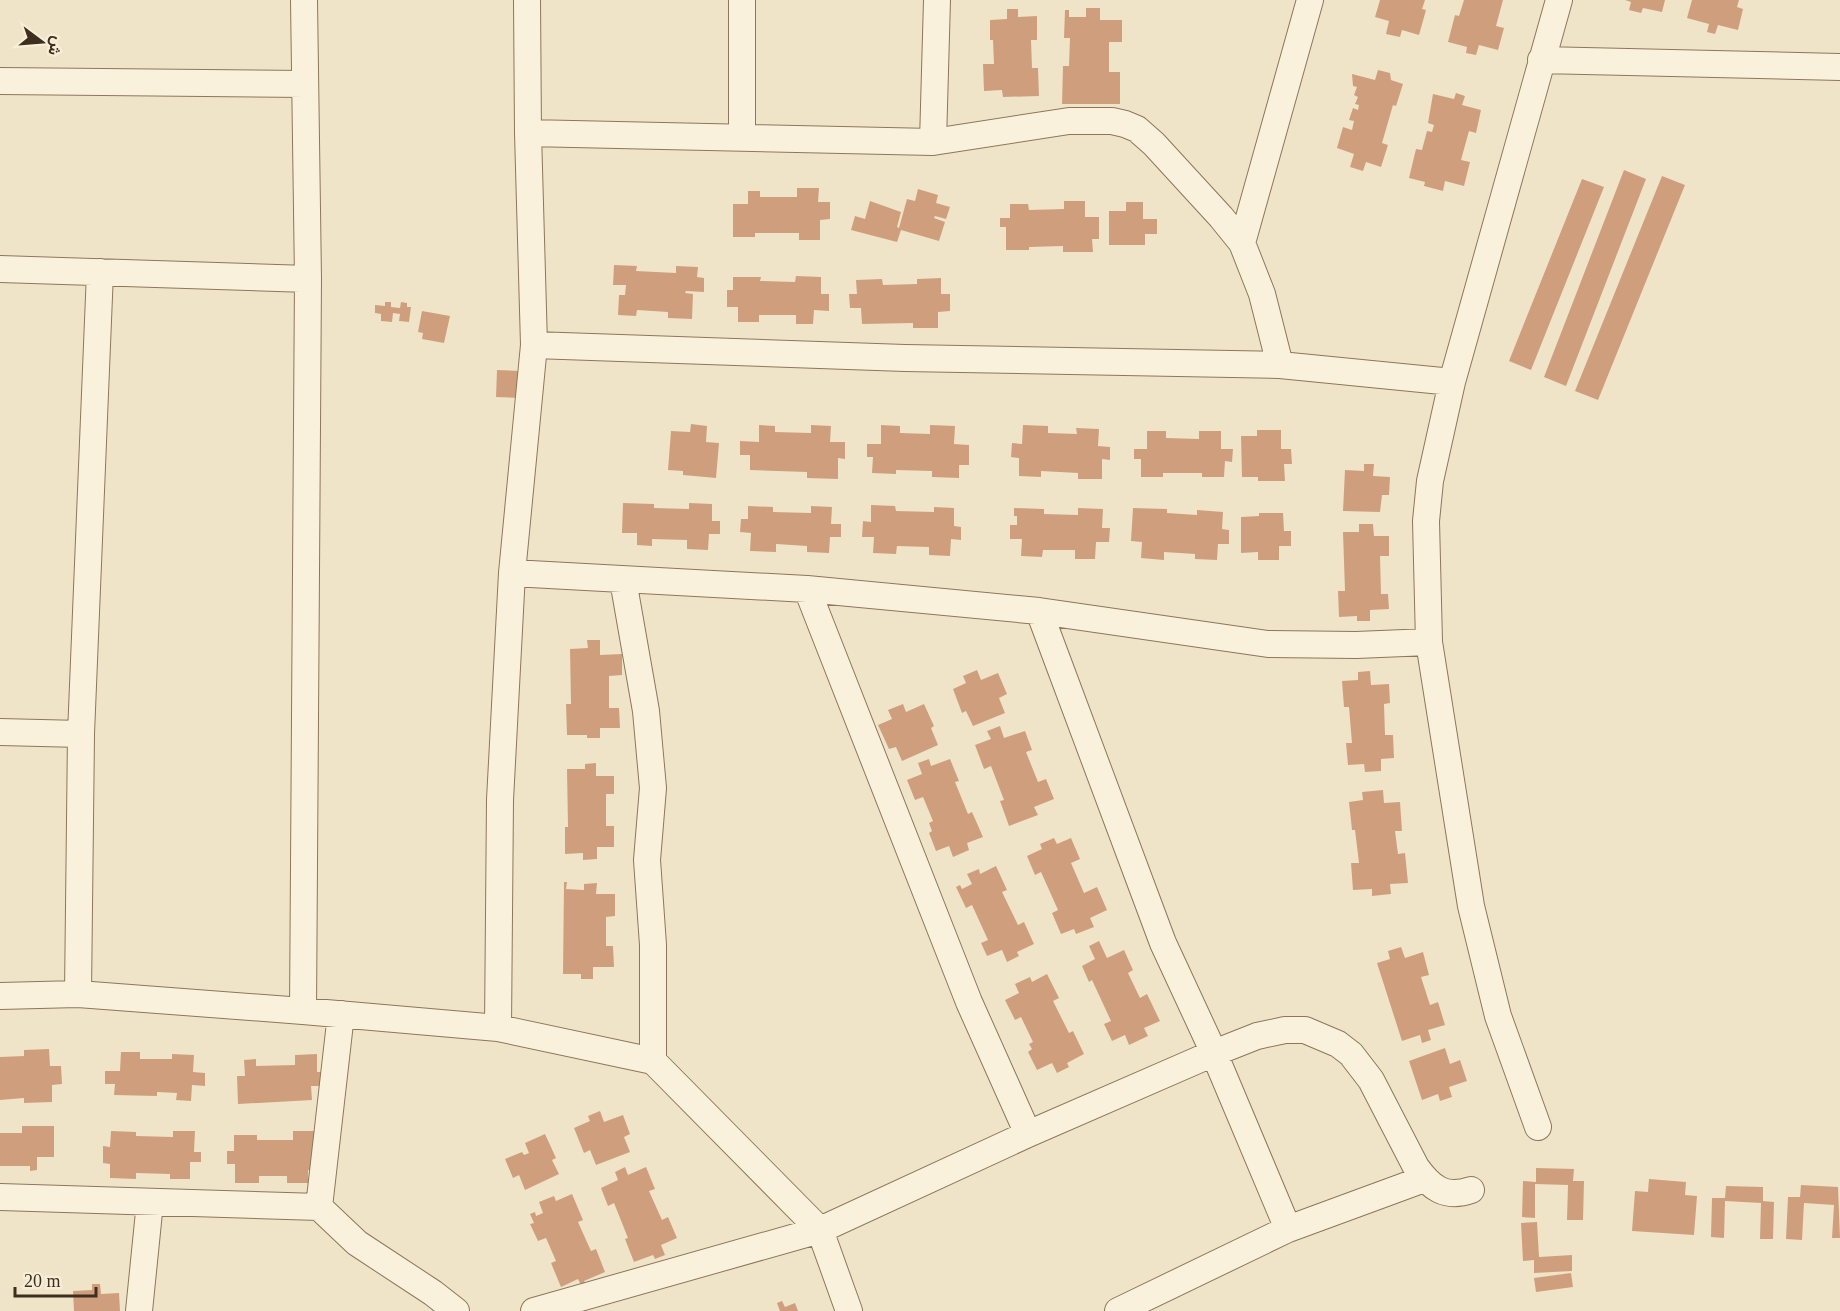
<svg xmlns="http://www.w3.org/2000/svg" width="1840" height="1311" viewBox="0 0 1840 1311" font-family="'Times New Roman',Vazirmatn,serif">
	<rect width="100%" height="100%" fill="#f0e4c8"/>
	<path fill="#cf9f7d" d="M1380 0H1425L1422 9 1426 10 1419 35 1402 30 1400 37 1386 34 1389 21 1375 17Z
		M1464 0H1503L1496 26 1504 28 1498 50 1479 45 1476 55 1466 53 1467 47 1448 42 1455 15 1459 16Z
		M1625 0H1665L1662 12 1643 8 1641 13 1629 10 1631 2Z
		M1692 0H1739L1737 7 1743 9 1738 30 1718 25 1715 34 1707 32 1709 24 1687 18Z
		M1086 8H1100V20H1122V42H1109V72H1120V104H1062L1063 66H1069L1070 38H1064L1065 10H1069V17H1086Z
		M1007 9H1018V17L1037 16V40H1031L1032 68H1038L1039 96 1003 97 1002 90 984 91 983 64H994L993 40H990V20L1007 19Z
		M1378 70 1390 73 1391 80 1403 84 1396 106 1393 105 1382 143 1388 145 1381 167 1366 162 1363 171 1350 167 1354 154 1337 148 1343 127 1352 130 1354 121 1349 120 1353 108 1358 110 1359 105 1355 104 1358 97 1354 95 1357 87 1353 86 1352 74 1375 80Z
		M1456 93 1465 96 1462 105 1481 110 1476 133 1469 131 1461 160 1470 162 1464 186 1445 181 1443 191 1424 186 1425 182 1409 178 1416 149 1422 150 1427 131 1432 132 1434 125 1428 123 1433 94 1454 99Z
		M1624 170 1646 179 1566 386 1544 377Z
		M1662 176 1685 185 1598 400 1575 391Z
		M1582 179 1604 187 1531 370 1509 361Z
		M797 188H819L818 202H830V219L820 220V240H799V233H755V237H733V204H748V191H760V197H797Z
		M918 189 938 195 936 203 950 207 946 219 935 216 934 218 945 222 939 241 901 230 897 242 851 230 855 216 865 219 870 201 901 212 897 227 899 228 907 199 915 201Z
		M1064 201H1085V217H1099V239H1092L1093 252H1063V246L1029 247V250H1006V227H1000V218H1010V204H1028L1029 210 1064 209Z
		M1126 202H1143V219H1157V234H1145V245H1109V211H1126Z
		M614 265 637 266 636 271 676 273V266L698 267 697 277 704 278V292L686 291 685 293 693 294 692 319 668 318V312L637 310 636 316 618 315 619 295H625L626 285H613Z
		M796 276 821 277V294H829V311L814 310 813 324H796V315H759V322H738V307H727V290H733V277H761L760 281 795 282Z
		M941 278V294H950V311L938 312V328H913V323L862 324 861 308H850L849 294H857L856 280 882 279 883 285 917 284V279Z
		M385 302H391V307L400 308 401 302 407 303V307H411L409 322 399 321 400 314 393 313 392 322 381 321V314L375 313V305L385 306Z
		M422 311 450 316 444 343 422 339 423 333 418 332Z
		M497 370 521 371 519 398 496 397Z
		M691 424 707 426 706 442 719 443 716 478 683 475V471L668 470 671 431 690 432Z
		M759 425 775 426V432L811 433V425L831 426 830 442H845V459L838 458V479L807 478V472L750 470V455H740V441L759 442Z
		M881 425 900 426V433L930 434V425L955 426 954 444 969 445V465H959V478L932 477V471L896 470V474L872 473 873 457H867V444H881Z
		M1023 425 1048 426V433L1077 434 1076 428 1099 429 1098 446 1110 447V460L1102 459V479H1078V473L1041 471V477L1019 476V458L1011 457 1012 443 1022 444Z
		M1257 430H1281V449H1291L1292 464H1284L1285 481H1258V477H1242L1241 436H1257Z
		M1147 431H1166V438L1199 439V431H1221V449H1233L1232 462 1225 461 1224 477H1202V473H1163V477H1141V459H1134V449H1147Z
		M1364 464H1374L1373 476 1390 477 1389 495H1382L1380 512 1343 511 1345 470 1364 471Z
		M623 503 654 504V508L689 509V503L712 504V521H720V534H709L708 550 687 549V540L652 539V546L637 545V533H622Z
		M871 505 895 506 896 511 934 512V507L954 508V526L961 527V540L951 539 950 556 929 555V547L897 546 896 554 873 553 874 537H862L863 521 871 522Z
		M748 506 773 507V512L811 513V506L832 507 831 524H841V537H830L829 553 807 552V546L776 544V552L750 551 751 533 740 532 741 519H748Z
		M1014 508 1044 509V514L1078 515V508L1103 509 1102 528H1110L1109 542H1096L1095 559H1075V550H1043L1042 557 1021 556 1022 539H1010V525H1017V516H1014Z
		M1133 508 1167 509V513L1197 515V510L1223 512 1222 529 1229 530V544H1218L1217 560 1195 559V554L1164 552V560L1141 558 1142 542 1131 541Z
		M1259 513H1283L1284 531H1291V546H1279V560H1258V552L1241 553V517L1259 516Z
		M1359 524H1373L1374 536H1389V556H1380L1381 594H1388L1389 609 1370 610V621H1357V616L1339 617 1338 591H1345L1343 532H1359Z
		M587 640H600V655L622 654V675L609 676V708H619L620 728H600V738H587V735H567L566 704H571L570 649 588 648Z
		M977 670 981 680 998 673 1007 694 999 698 1005 713 973 726 966 711 962 713 953 689 966 683 963 676Z
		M1370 671 1371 685 1389 684 1390 703 1384 704 1385 735H1393L1394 758 1381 759V771L1365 772 1364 764 1348 765 1346 743H1352L1349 707H1344L1342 681 1358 680V672Z
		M903 704 906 712 924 704 934 726 931 728 938 745 902 761 896 747 889 749 878 725 892 719 888 710Z
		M1000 726 1004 738 1025 731 1032 750 1026 752 1038 782 1046 779 1054 799 1034 807 1038 815 1009 826 1000 801 1004 800 991 766 984 769 975 745 991 739 987 731Z
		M929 759 931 766 950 759 959 781 955 782 968 814 972 812 983 837 967 843 969 850 953 857 949 846 936 851 929 833 932 831 929 823 933 821 923 797 915 800 907 780 922 774 918 763Z
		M596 763V776H614V794H606V826H614V847H597V859L583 860V853L565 854V827H568L567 769H585V764Z
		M1383 790 1384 803 1400 802 1402 831H1395L1398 854 1405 853 1408 883 1390 884 1391 894 1372 896V889L1353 890 1351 863H1359L1355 830H1352L1349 802 1363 800 1362 792Z
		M1054 838 1057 844 1071 838 1080 859 1071 863 1084 893 1097 887 1107 910 1090 918 1094 927 1076 934 1074 929 1061 934 1052 913 1058 910 1041 872 1035 875 1027 856 1042 849 1040 844Z
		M996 866 1007 890 1002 892 1018 925 1024 922 1034 944 1017 952 1019 956 1007 962 1002 950 987 956 981 943 988 940 972 905 966 908 956 887 960 885 962 889 972 884 967 874 979 869 980 874Z
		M564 882H567L566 889 584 890V884L597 883 596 894H615V916L606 917V946H613L614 967H593V979H581V974H563Z
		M1099 941 1107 958 1124 950 1133 970 1128 973 1140 998 1147 994 1160 1021 1144 1028 1148 1036 1129 1045 1125 1035 1112 1041 1104 1024 1111 1021 1092 980 1089 982 1082 966 1095 959 1089 946Z
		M1401 947 1405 958 1423 952 1429 975 1421 977 1430 1005 1438 1002 1445 1025 1428 1030 1431 1040 1422 1043 1420 1035 1402 1041 1377 963 1390 959 1388 951Z
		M1047 974 1059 998 1053 1001 1069 1033 1073 1031 1084 1054 1067 1063 1069 1067 1057 1073 1052 1063 1037 1070 1028 1052 1032 1049 1029 1044 1033 1042 1021 1017 1015 1020 1005 1000 1019 993 1015 984 1030 977 1032 982Z
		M1445 1048 1450 1064 1460 1060 1467 1081 1449 1087 1452 1097 1440 1101 1438 1094 1422 1100 1409 1061Z
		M49 1049 50 1066H61L62 1084 52 1085V1102L24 1103V1098L0 1100V1057L24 1056V1050Z
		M121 1052H140V1059H172V1054L194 1055 193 1072 205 1073V1086L192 1085 191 1101 176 1100 177 1093 157 1092V1096L114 1095 115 1084H105V1071H120Z
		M317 1054V1072H325L326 1086H311L312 1100 238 1104 237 1076H245L244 1060 256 1059V1066L295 1065V1055Z
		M600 1111 604 1122 623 1115 630 1134 624 1137 630 1152 596 1165 590 1150 584 1153 574 1128 590 1121 588 1116Z
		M22 1126H54V1157H37V1170L30 1171V1166H0V1133H22Z
		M111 1131 136 1132V1136L173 1137V1131H195L194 1152H201V1162H190V1179H170V1174L136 1173V1179L110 1178V1164L103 1163V1146L110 1147Z
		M293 1131H316V1170H308V1183H287V1176H259V1183H235V1164H227V1151H234V1135H257V1140H293Z
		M545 1134 556 1158 552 1160 559 1174 525 1190 519 1175 513 1178 505 1159 522 1152 524 1155 529 1153 525 1143Z
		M625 1167 628 1175 646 1167 655 1189 649 1191 662 1220 668 1217 677 1238 661 1245 665 1255 655 1259 653 1255 634 1262 625 1239 628 1238 614 1203 608 1206 601 1188 618 1180 615 1172Z
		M1536 1168 1574 1169 1573 1181H1584L1583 1220H1567L1568 1185 1535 1184V1218L1522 1217 1523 1181 1536 1182Z
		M1649 1179 1686 1182 1685 1195 1697 1196 1694 1235 1632 1231 1635 1191 1648 1192Z
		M1801 1185 1838 1187 1840 1238H1832L1834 1205 1804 1203 1802 1240 1786 1239 1788 1197H1800Z
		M1726 1186 1763 1187V1201L1774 1202 1773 1239H1760L1761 1203 1725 1201 1724 1238 1711 1237 1712 1198H1725Z
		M572 1194 583 1220 578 1222 591 1251 596 1249 605 1272 584 1281 586 1285 582 1287 578 1279 561 1287 551 1263 556 1261 546 1238 538 1241 530 1224 534 1223 530 1214 535 1212 536 1216 543 1213 539 1202 554 1196 556 1201Z
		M1537 1222 1539 1257 1572 1255V1271L1534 1273V1260L1523 1261 1521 1223Z
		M1571 1273 1573 1287 1536 1292 1534 1278Z
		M92 1284H100L101 1294 119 1293 120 1311H74L73 1291 92 1290Z
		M782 1301 785 1307 795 1303 798 1311H780L777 1303Z"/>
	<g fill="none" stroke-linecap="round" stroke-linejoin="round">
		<defs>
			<path id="street" d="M742 0V137
				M1541 60 1840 67
				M0 81 305 84
				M528 133 933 142 1069 121H1112L1125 124 1137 129 1154 144 1221 217 1242 243 1262 294 1280 365
				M933 142 937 0
				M1242 243 1310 0
				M0 269 308 279
				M534 345 905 358 1280 365 1452 382
				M512 573 807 589 1039 611 1268 644 1356 645 1429 642
				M623 580 646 711 653 788 647 860 653 945V1061
				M807 589 969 1002 1028 1134
				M1039 611 1163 943 1214 1053 1288 1229
				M0 732 81 734
				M78 994 81 734 100 272
				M0 996 78 994 303 1011 498 1028 653 1061 820 1230 849 1311
				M303 1011 308 279 304 0
				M341 1014 319 1207 357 1243 433 1293 456 1311
				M498 1028 500 800 512 573 534 345 528 133 527 0
				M1538 1127 1498 1016 1471 906 1429 642 1426 521 1430 481 1452 382 1559 0
				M0 1197 319 1207
				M139 1311 150 1202
				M534 1311 820 1230 1028 1134 1214 1053 1257 1036 1285 1030H1305L1338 1044 1351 1054 1371 1080 1416 1167C1431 1188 1445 1199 1471 1190
				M1118 1311 1288 1229 1424 1179"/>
		</defs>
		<use href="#street" stroke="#8d765c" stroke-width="28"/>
		<use href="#street" stroke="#faf1dc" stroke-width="26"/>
	</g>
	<g transform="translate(42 42) rotate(106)" stroke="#f7eed8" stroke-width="4.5" paint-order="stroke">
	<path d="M0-4.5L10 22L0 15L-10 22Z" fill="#3d2e20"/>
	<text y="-9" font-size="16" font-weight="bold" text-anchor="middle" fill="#3d2e20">ش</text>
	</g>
	<path d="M15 1287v9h81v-9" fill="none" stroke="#3d2e20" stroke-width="3"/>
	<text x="24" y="1287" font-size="18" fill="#3d2e20" stroke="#f7eed8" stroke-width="4.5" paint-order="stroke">20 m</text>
</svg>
